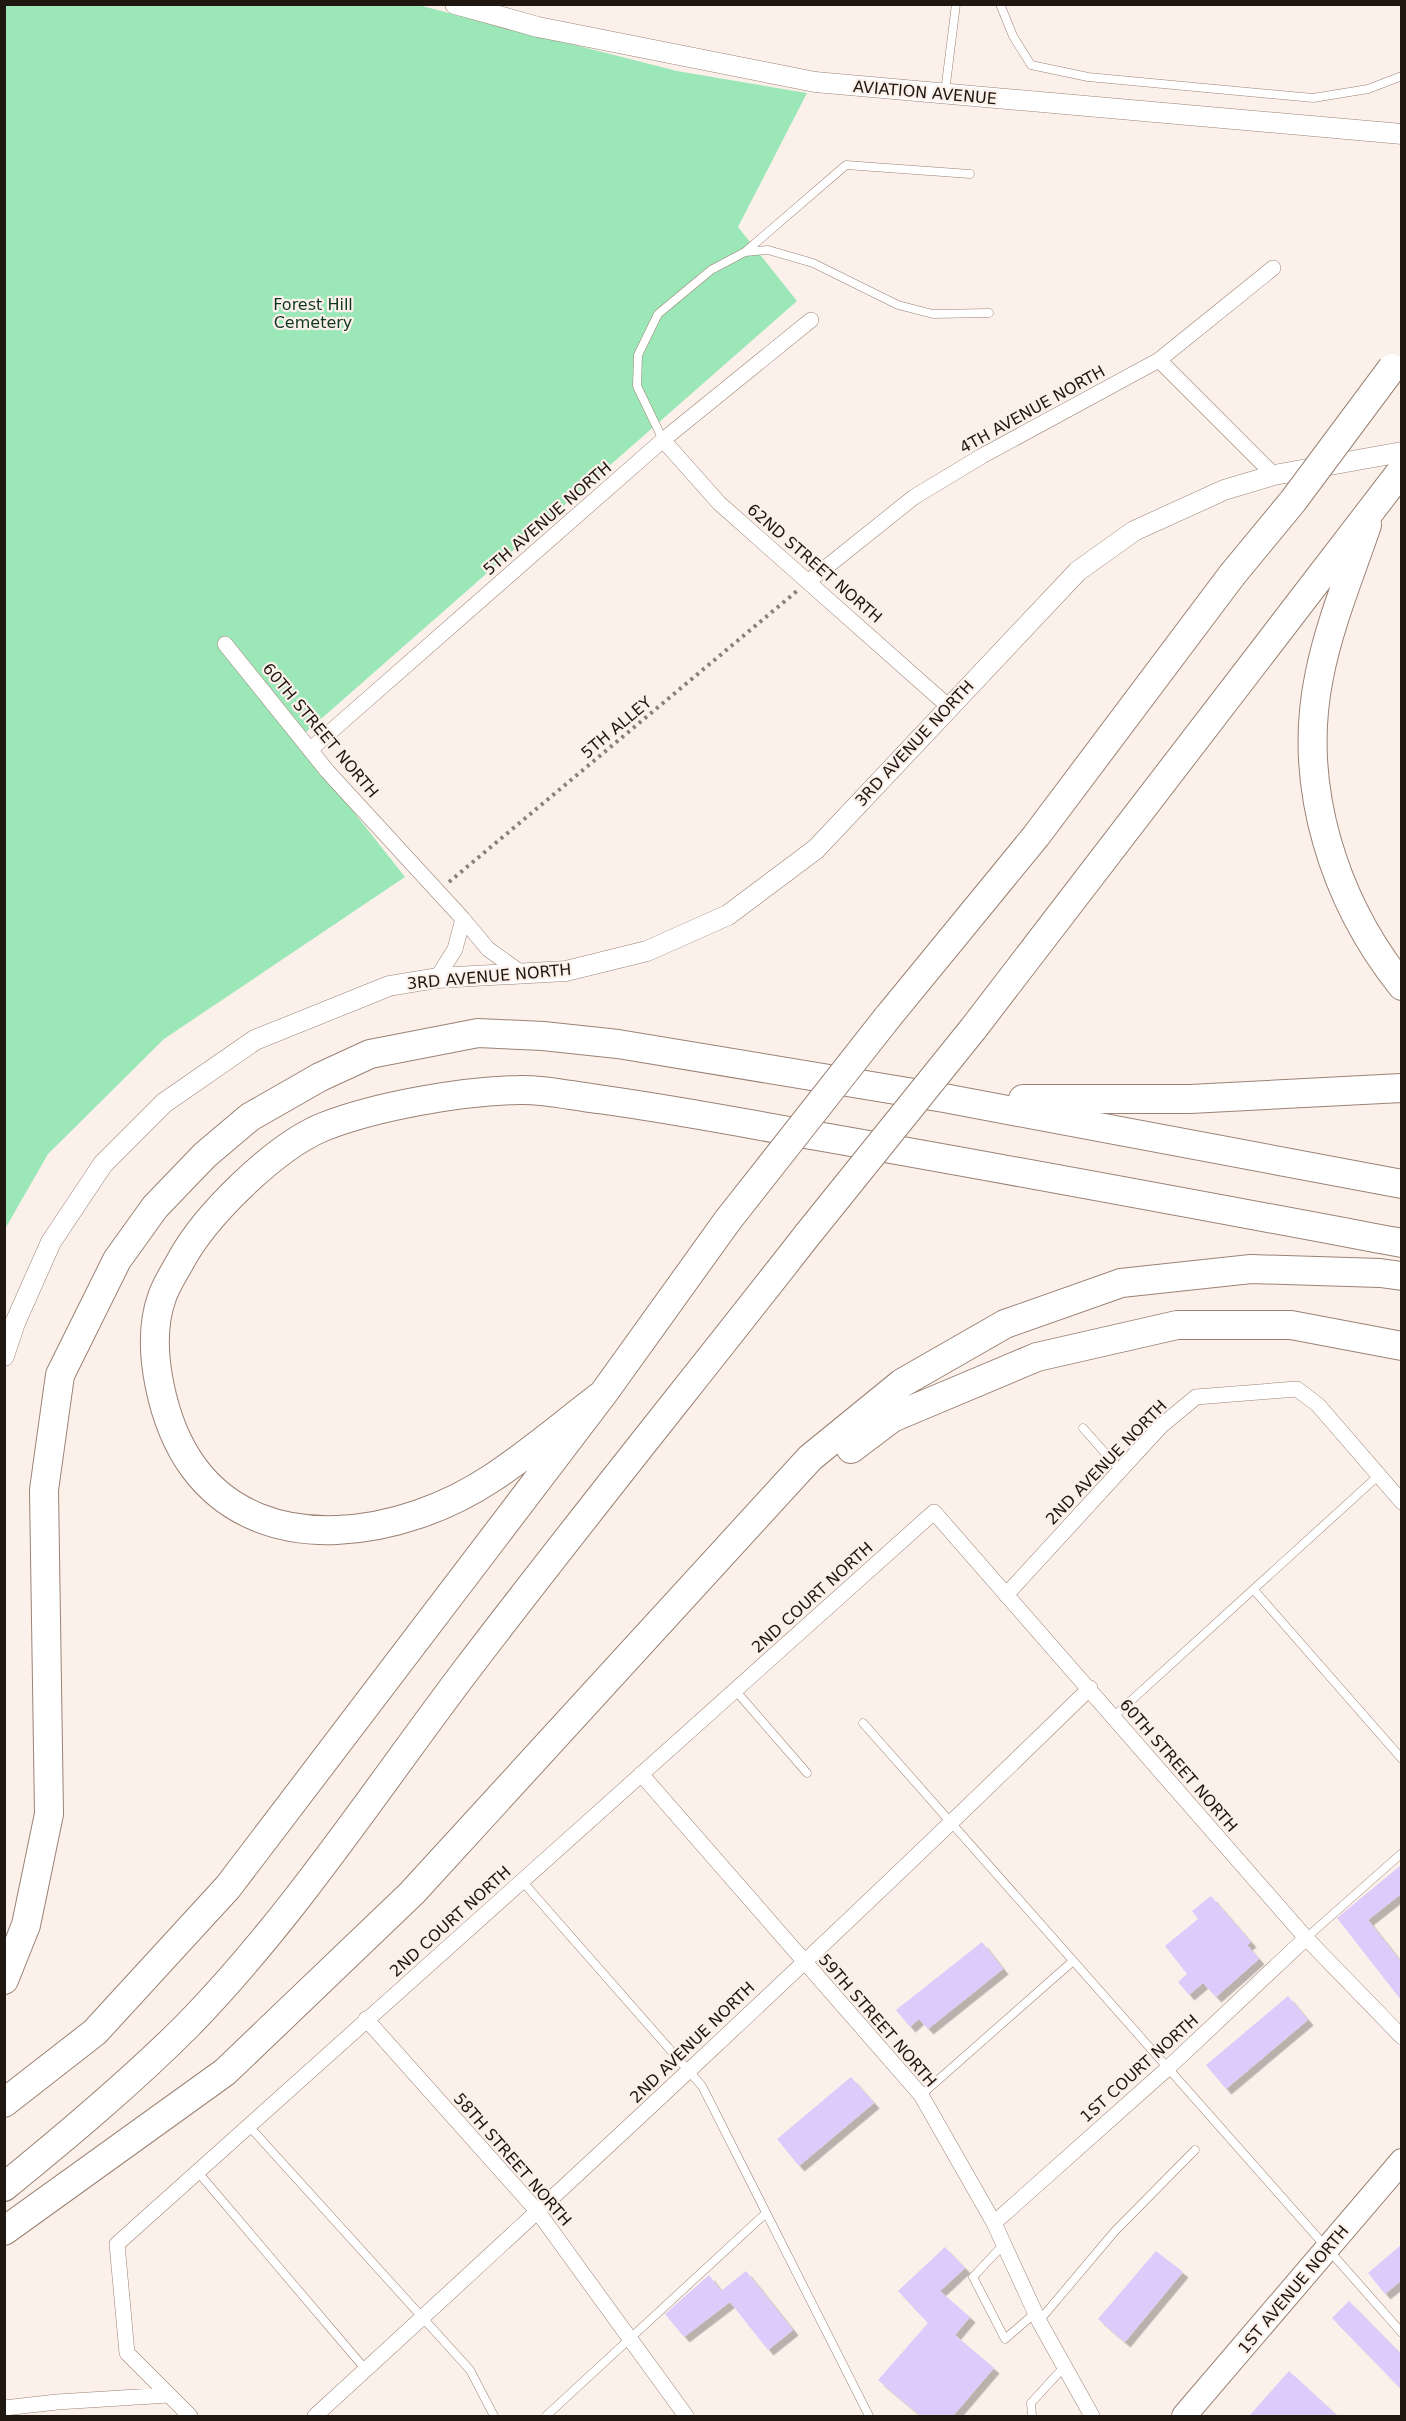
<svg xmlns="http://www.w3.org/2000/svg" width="1406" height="2421" viewBox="0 0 1406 2421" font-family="'DejaVu Sans',sans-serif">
	<defs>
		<filter id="shadow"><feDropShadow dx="5.5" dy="5.5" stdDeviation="0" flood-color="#0004"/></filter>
	</defs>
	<rect width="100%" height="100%" fill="#fcf1ea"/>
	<path fill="#9be7b8" d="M5 5H418L677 71 807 93 738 227 797 301 297 740 405 877 164 1039 48 1154 5 1229Z"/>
	<path fill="#dfcafc" filter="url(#shadow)" d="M1401 1865V1894L1368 1920 1401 1962V2000L1337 1918Z
		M1211 1896 1251 1942 1247 1945 1259 1959 1216 1997 1203 1983 1189 1995 1178 1982 1187 1974 1165 1946 1198 1919 1192 1911Z
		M982 1942 1003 1969 928 2029 919 2019 910 2027 896 2010Z
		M1288 1996 1308 2020 1226 2089 1206 2065Z
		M851 2077 874 2103 799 2166 777 2139Z
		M1401 2245V2281L1385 2294 1368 2273Z
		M945 2247 965 2268 940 2291 970 2317 955 2335 994 2368 953 2416H921L878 2380 928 2323 898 2291Z
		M1156 2251 1183 2272 1125 2342 1098 2319Z
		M746 2271 793 2330 768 2350 730 2302 684 2337 665 2314 709 2275 721 2291Z
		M1349 2301 1401 2354V2389L1332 2318Z
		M1289 2371 1338 2416H1249Z"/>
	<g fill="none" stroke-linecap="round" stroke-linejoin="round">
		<defs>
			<path id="service" d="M1000 4 1013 36 1031 65 1088 77 1313 98 1368 89 1402 76
				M945 92 956 4
				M745 252 846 165 970 174
				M663 440 637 386 638 355 658 314 711 270 745 252 768 250 813 263 898 305 933 314 989 313
				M1083 1428 1121 1471
				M1254 1590 1402 1759
				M735 1690 807 1773
				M1113 1717 1378 1476
				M863 1723 1402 2333
				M522 1881 702 2086 869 2416
				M1306 1938 1402 1853
				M921 2095 1073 1961
				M248 2125 470 2370 494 2416
				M197 2171 366 2370
				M1004 2244 973 2277 1005 2339 1035 2313
				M1039 2321 1115 2231 1195 2150
				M546 2416 766 2213
				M1032 2416 1031 2403 1064 2367"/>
			<path id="minor" d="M1159 360 1274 475
				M663 440 719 503 948 706
				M809 581 914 497 982 456 1159 360 1273 268
				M225 644 328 772 463 919 455 949 437 978
				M312 748 663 440 811 320
				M463 919 488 949 520 972
				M1006 1595 1161 1426 1196 1397 1297 1389 1318 1405 1402 1502
				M641 1774 921 2095 994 2223 1039 2321 1092 2416
				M366 2019 538 2212 686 2416
				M994 2223 1168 2068 1306 1938
				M4 2408 57 2402 169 2395
				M190 2416 127 2353 117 2244 934 1512 1306 1938 1402 2037
				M315 2416C576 2177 836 1936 1090 1688"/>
			<path id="tertiary" d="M455 4 538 27 815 82 1402 134
				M4 1356 15 1323 51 1242 103 1164 164 1103 255 1040 389 986 437 978 566 971 647 951 728 915 816 849 1078 571 1134 531 1224 490 1274 475 1402 452"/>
			<path id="primary" d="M1184 2416 1402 2161"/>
			<path id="motorway" d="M1367 525C1350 575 1329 625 1319 677 1297 786 1334 901 1402 986
				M887 1018 1036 836 1232 575
				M973 1029 1402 470
				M1023 1099H1190L1402 1088
				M603 1394C566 1422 530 1453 492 1478 405 1536 264 1562 194 1468 163 1426 144 1347 162 1297 166 1285 174 1273 180 1262 205 1215 275 1147 323 1127 376 1106 462 1091 519 1090 544 1089 572 1096 598 1099 663 1108 729 1120 794 1132 997 1167 1199 1205 1402 1243
				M851 1449 892 1418 1037 1357 1177 1325H1291L1402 1346
				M4 1980 26 1925 49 1814 44 1490 60 1375 117 1260 155 1207 205 1155 250 1117 320 1077 370 1054 478 1033 543 1036 618 1044 944 1098 1402 1184
				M4 2103 95 2032 228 1887 603 1394 728 1220
				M4 2187C68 2135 130 2083 188 2025 293 1917 376 1789 467 1669 578 1523 694 1380 808 1234
				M4 2231 225 2072 412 1893 810 1458 902 1383 1005 1324 1121 1283 1251 1269 1380 1273 1402 1276"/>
		</defs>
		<use href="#service" stroke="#9b8274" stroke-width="9"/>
		<use href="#minor" stroke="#9b8274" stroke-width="16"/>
		<use href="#tertiary" stroke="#9b8274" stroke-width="21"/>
		<use href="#primary" stroke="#9b8274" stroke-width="26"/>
		<use href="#motorway" stroke="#9b8274" stroke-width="30"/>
		<path stroke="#8b817a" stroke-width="4" stroke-dasharray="3 4.5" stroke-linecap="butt" d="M449 882 797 591"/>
		<use href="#service" stroke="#fff" stroke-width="8"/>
		<use href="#minor" stroke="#fff" stroke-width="15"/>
		<use href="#tertiary" stroke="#fff" stroke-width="20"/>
		<use href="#primary" stroke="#fff" stroke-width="24"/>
		<use href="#motorway" stroke="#fff" stroke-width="28"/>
		<defs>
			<path id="motorway-bridge" d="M1232 575 1293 501 1392 368
				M728 1220 887 1018
				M808 1234 973 1029"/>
		</defs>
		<use href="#motorway-bridge" stroke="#9b8274" stroke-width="30" stroke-linecap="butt"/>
		<use href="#motorway-bridge" stroke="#fff" stroke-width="28"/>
	</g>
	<g text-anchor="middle" stroke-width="4.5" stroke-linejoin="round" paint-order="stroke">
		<g font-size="16" fill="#201711" stroke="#fcf1ea">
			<text transform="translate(925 92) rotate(5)" y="6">AVIATION AVENUE</text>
			<text transform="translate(1032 409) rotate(-29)" y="6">4TH AVENUE NORTH</text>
			<text transform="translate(547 518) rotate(-41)" y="6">5TH AVENUE NORTH</text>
			<text transform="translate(815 563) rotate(41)" y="6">62ND STREET NORTH</text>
			<text transform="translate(616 727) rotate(-40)" y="6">5TH ALLEY</text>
			<text transform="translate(321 730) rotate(50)" y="6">60TH STREET NORTH</text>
			<text transform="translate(914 743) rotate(-47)" y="6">3RD AVENUE NORTH</text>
			<text transform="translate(489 976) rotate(-5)" y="6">3RD AVENUE NORTH</text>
			<text transform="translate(1106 1462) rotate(-46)" y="6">2ND AVENUE NORTH</text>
			<text transform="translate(812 1597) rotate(-42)" y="6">2ND COURT NORTH</text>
			<text transform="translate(1179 1765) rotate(49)" y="6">60TH STREET NORTH</text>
			<text transform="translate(450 1921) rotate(-42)" y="6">2ND COURT NORTH</text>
			<text transform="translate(878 2020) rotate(49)" y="6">59TH STREET NORTH</text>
			<text transform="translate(692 2042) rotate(-44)" y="6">2ND AVENUE NORTH</text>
			<text transform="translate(1139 2068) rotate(-42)" y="6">1ST COURT NORTH</text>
			<text transform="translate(513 2159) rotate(49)" y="6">58TH STREET NORTH</text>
			<text transform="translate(1293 2289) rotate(-50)" y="6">1ST AVENUE NORTH</text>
		</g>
		<g font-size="16" fill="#0d3621" stroke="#fcf1ea">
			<text x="313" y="310">Forest Hill<tspan x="313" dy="18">Cemetery</tspan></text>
		</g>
	</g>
	<rect width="1406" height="2421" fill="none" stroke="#201711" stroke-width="12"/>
</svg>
